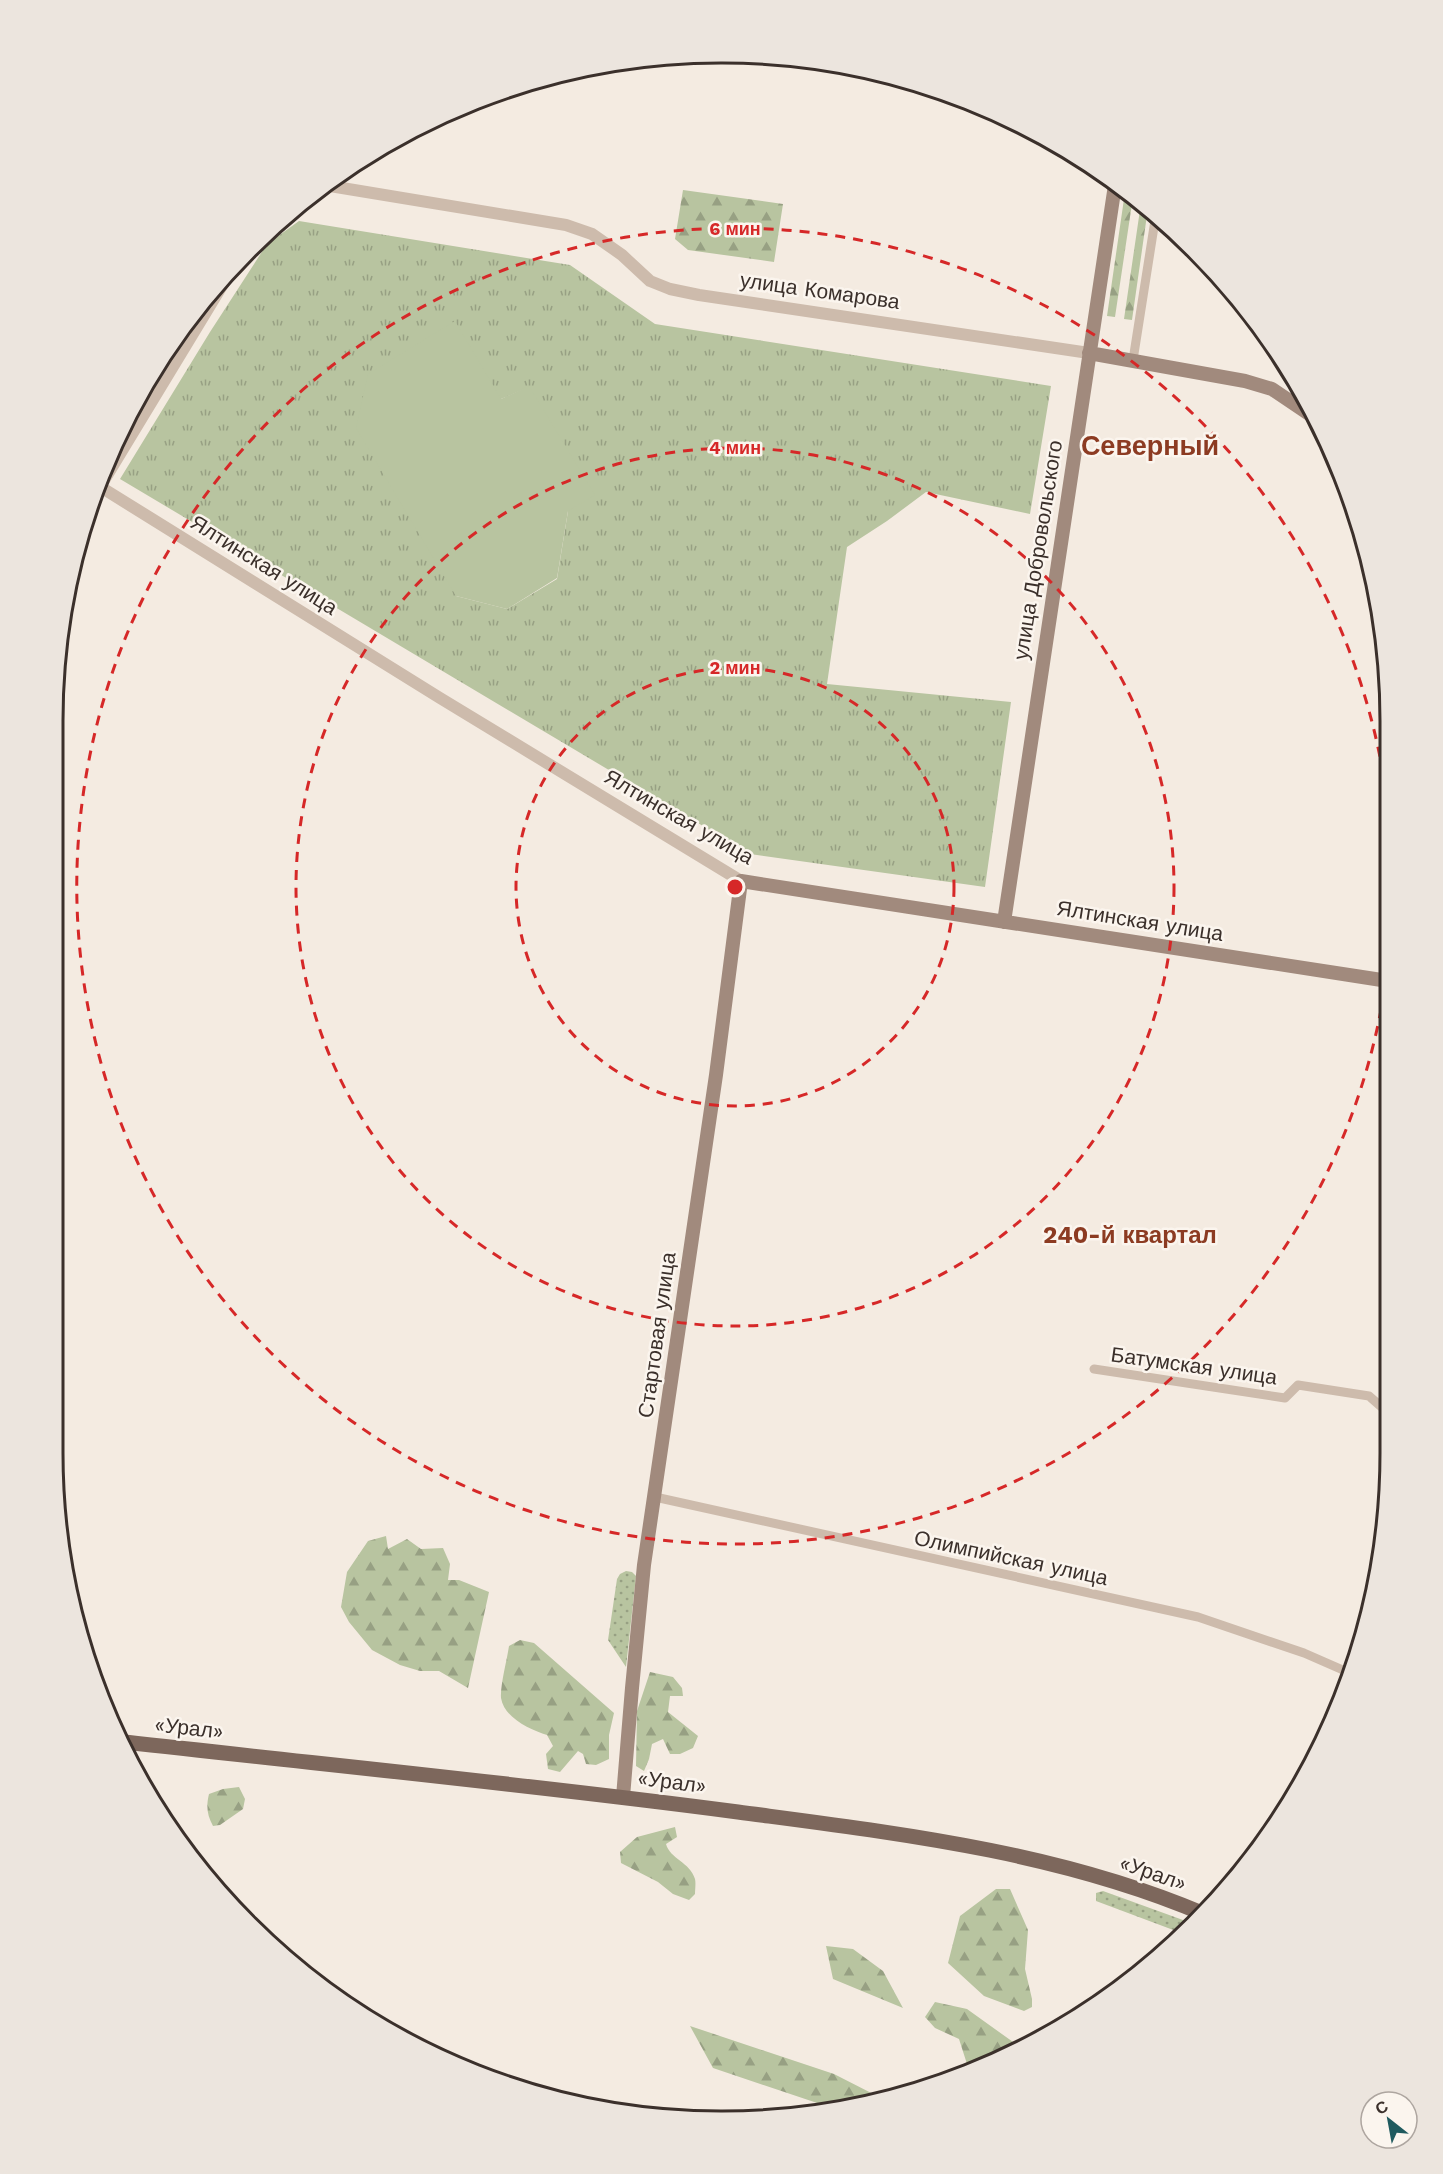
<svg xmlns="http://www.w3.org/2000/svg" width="1443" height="2174" viewBox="0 0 1443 2174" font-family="'Work Sans',sans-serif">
	<defs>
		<pattern id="grass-dots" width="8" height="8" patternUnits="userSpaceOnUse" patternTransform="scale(1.5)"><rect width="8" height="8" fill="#b8c4a0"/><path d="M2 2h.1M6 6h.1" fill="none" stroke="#97a083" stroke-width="1.8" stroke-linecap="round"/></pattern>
		<pattern id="forest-firs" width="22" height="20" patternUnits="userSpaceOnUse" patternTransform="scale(1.5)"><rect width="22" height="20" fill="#b8c4a0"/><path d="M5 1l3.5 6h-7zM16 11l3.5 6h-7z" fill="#97a083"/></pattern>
		<pattern id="park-tufts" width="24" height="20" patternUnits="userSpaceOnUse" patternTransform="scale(1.5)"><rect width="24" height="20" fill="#b8c4a0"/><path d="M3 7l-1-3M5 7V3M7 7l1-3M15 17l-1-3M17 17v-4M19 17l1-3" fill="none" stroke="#97a083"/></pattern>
	</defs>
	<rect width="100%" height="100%" fill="#f4ebe1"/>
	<path fill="url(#grass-dots)" d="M626 1571 632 1572 636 1576 626 1667 608 1640 617 1579 620 1574Z
		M1103 1891 1194 1924 1184 1934 1096 1901V1893Z"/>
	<path fill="url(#forest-firs)" d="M683 190 783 204 774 262 688 250 675 239Z
		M1125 192 1133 197 1115 317 1107 316Z
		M1141 203 1148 208 1132 320 1124 319Z
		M386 1536 388 1549 407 1539 421 1549 443 1548 450 1564 448 1580H459L489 1592 468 1688 439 1671H420L400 1665 372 1650 349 1622 341 1607 347 1572 368 1541Z
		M520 1640 534 1643 614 1713 609 1735V1759L596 1765 586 1764 583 1754 578 1751 560 1772 548 1769 546 1754 553 1746 547 1735C531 1730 504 1718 501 1698 500 1686 507 1660 509 1646Z
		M650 1672 673 1677 682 1688 683 1696H670L668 1712 698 1736 693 1748 680 1754H670L663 1739 652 1744 649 1759 644 1771 636 1766 637 1711Z
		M239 1787 245 1799 243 1809 220 1825 213 1826C207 1815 206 1806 209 1794L223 1789Z
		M675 1827 677 1837 666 1844C670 1859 690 1862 695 1879 696 1883 695 1890 695 1894L689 1900 673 1894 658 1882 621 1863 620 1852 637 1837Z
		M996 1889H1010L1028 1930 1025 1969 1032 1999V2007L1024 2011 984 1996 948 1963 960 1916Z
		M826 1946 853 1949 883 1971 903 2008 833 1979Z
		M935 2002 967 2009 1020 2047 973 2066 967 2064 959 2039 935 2028 925 2017Z
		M690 2026 834 2074 885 2100 835 2109 713 2068Z"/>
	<path fill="url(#park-tufts)" fill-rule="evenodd" d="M299 221 570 265 655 324 1051 386 1030 514 926 492 887 521 847 547 827 684 1011 702 985 887 750 854 120 479 210 332 267 244ZM529 387 568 511 557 579 507 609 456 596 501 399Z"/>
	<path fill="#b8c4a0" d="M455 321 501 399 529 386 595 495 568 511 557 578 507 609 456 596 356 428 368 374Z"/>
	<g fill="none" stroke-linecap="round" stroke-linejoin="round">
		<path stroke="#cdbbac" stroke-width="9" d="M1133 360 1156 214
			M1094 1369 1285 1398 1298 1385 1369 1396 1385 1410
			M655 1497 1198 1617 1304 1653 1352 1674"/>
		<path stroke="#cdbbac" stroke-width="12" d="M324 185 566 225 592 234 622 255 650 281 670 289 699 295 1089 353
			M99 486 440 698 741 881
			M100 487 234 266"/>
		<path stroke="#a18a7d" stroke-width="14" d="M1089 353 1245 381 1272 389 1318 420
			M1004 922 1115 185
			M623 1797 632 1688 644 1565 716 1075 741 881 1388 981"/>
		<path stroke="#7d675c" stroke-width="15" d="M125 1742C329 1765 534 1785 738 1812 896 1833 1056 1851 1204 1914"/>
	</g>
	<g fill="none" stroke="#d62828" stroke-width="3" stroke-dasharray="10 8">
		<circle cx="735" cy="887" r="219"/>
		<circle cx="735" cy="887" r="439"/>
		<path d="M1387 973A658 658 0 1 1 1388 807"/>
	</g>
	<g text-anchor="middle" stroke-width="5" stroke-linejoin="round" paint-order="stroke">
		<g font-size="21" fill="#3b302b" stroke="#fbf5ee">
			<text transform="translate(820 291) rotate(8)" y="7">улица Комарова</text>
			<text transform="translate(1038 550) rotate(-81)" y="7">улица Добровольского</text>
			<text transform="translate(264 565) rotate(32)" y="7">Ялтинская улица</text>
			<text transform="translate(679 817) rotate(30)" y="7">Ялтинская улица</text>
			<text transform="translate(1140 921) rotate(9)" y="7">Ялтинская улица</text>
			<text transform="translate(657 1335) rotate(-82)" y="7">Стартовая улица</text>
			<text transform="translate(1194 1366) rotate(8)" y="7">Батумская улица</text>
			<text transform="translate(1011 1558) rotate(12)" y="7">Олимпийская улица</text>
			<text transform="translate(189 1728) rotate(6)" y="7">«Урал»</text>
			<text transform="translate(672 1782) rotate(7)" y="7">«Урал»</text>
			<text transform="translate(1153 1873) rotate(19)" y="7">«Урал»</text>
		</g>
		<g font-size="24" font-weight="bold" fill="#8c3b22" stroke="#fbf5ee">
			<text x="1130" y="1243">240-й квартал</text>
		</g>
		<g font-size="27" font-weight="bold" fill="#8c3b22" stroke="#fbf5ee">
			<text x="1150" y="455">Северный</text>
		</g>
	</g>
	<path d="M0 0H1443V2174H0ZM721 63H722A658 658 0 0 1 1380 721V1453A658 658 0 0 1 722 2111H721A658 658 0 0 1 63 1453V721A658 658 0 0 1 721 63Z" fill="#ece5de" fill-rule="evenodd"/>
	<path fill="none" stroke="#3b302b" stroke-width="3" d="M721 63H722A658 658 0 0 1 1380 721V1453A658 658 0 0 1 722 2111H721A658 658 0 0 1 63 1453V721A658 658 0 0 1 721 63Z"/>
	<circle cx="735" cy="887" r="9" fill="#d62828" stroke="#fbf5ee" stroke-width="3"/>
	<g font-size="18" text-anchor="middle" font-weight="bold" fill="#d62828" stroke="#fbf5ee" stroke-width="5" stroke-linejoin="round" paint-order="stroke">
		<text x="735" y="235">6 мин</text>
		<text x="735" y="454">4 мин</text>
		<text x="735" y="674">2 мин</text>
	</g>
	<g transform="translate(1389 2120) rotate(329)"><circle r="28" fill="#fbf5ee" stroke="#aea6a0" stroke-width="1.5"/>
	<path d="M0-4.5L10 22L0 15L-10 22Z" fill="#1f5a5e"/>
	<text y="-9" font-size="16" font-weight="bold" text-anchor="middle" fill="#3b302b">С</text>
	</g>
</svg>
